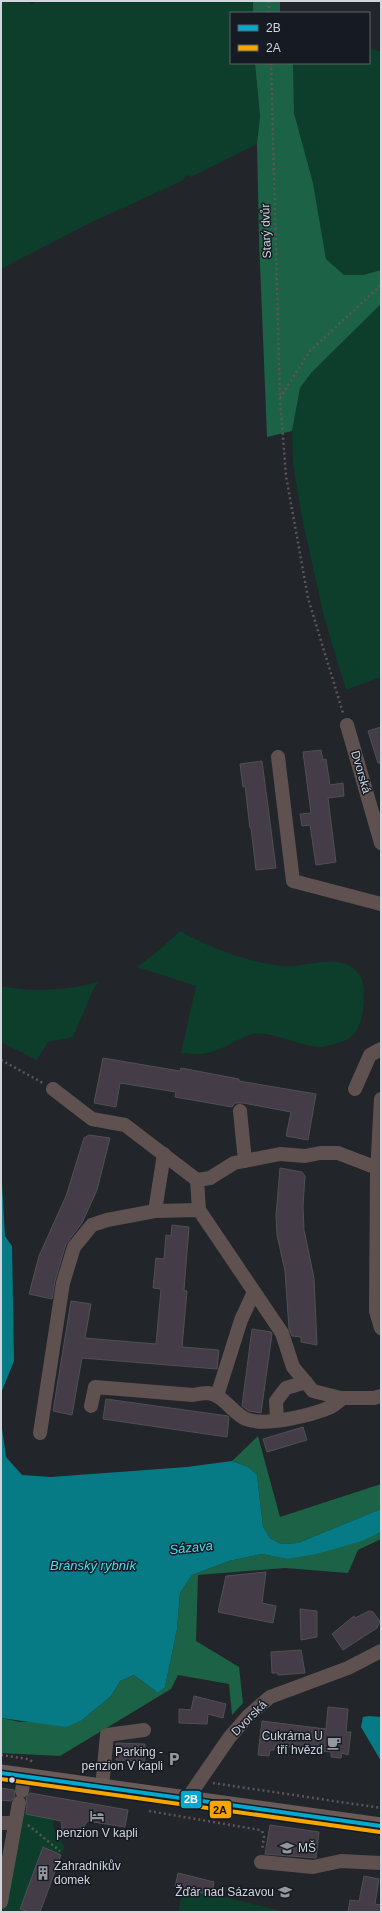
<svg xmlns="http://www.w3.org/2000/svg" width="382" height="1913" viewBox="0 0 382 1913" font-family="Helvetica,sans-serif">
	<rect width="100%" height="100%" fill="#22252a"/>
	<path fill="#0d3d2b" d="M1 1H30V5L34 3V1H253V13H231V63H255L260 116 257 144 191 177 186 175 184 180 90 223 1 269Z
		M369 48 381 52V270L363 275H344L326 259 313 183 294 113 293 63H369Z
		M381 304V677L346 690 324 617 302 518 293 464 292 431 300 388 312 372Z
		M180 931C210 948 247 962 282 966 304 968 327 956 348 965 357 969 364 979 364 989 364 1010 363 1038 338 1043 333 1044 328 1046 323 1047 304 1049 267 1028 249 1035 233 1041 220 1052 202 1054 196 1055 188 1053 181 1053L196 986 137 967 158 951Z
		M99 982 94 988 73 1037 48 1042 37 1060 1 1042V986C34 993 66 990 99 982Z
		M22 1813 54 1819 53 1827 65 1848 60 1854 43 1848 29 1912H3Z
		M183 1889 212 1895V1894L286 1912H178Z"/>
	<path fill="#1b6247" d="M253 1H280V12L282 13H253Z
		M255 63H293L294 113 313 183 326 259 344 275H363L381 270V304L312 372 300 388 292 431 267 437 259 239 257 144 260 116Z
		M258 1436 280 1517 381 1484V1509L298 1543 281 1544 270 1538 263 1527 257 1475 248 1467 232 1461Z
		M381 1532V1539L358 1550 348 1573 285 1568 198 1575 196 1641 239 1667 243 1703 232 1715 229 1684 178 1675 171 1689 60 1756 1 1753V1718L20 1722 82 1720 111 1696 120 1681 134 1675 158 1693 165 1687 177 1629 180 1593 192 1575 229 1561 262 1554 287 1559 363 1541Z"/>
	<path fill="#077b85" d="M1 1165 5 1236 12 1246 14 1361 1 1393Z
		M1 1421 6 1457 22 1475 51 1477 187 1467 232 1461 248 1467 257 1475 263 1527 270 1538 281 1544 298 1543 381 1509V1532L363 1541 316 1554 287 1559 262 1554 229 1561 192 1575 180 1593 177 1629 165 1687 158 1693 134 1675 120 1681 111 1696 82 1720 66 1727 1 1718Z
		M369 1716 381 1717V1761L361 1727 363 1717Z"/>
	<path fill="#443d47" stroke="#505054" d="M381 727V763H378L368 731Z
		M321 750 323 760 326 759 330 785 343 783 344 796 328 798 336 862 316 865 310 825 302 826 300 814 311 813 303 752Z
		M262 761 276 868 256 870 251 828H250L245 786 243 787 240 764Z
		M103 1058 180 1071 181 1068 239 1079V1081L316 1094 308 1140 286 1136 291 1112 243 1103H235L232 1107 175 1097 176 1092 120 1083 116 1107 94 1103Z
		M89 1135 110 1138 97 1190 82 1223 66 1244 55 1281 52 1299 29 1294 39 1256 66 1196 84 1138Z
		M280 1168 302 1172 305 1176 303 1206 304 1230 314 1278 317 1345 301 1342V1337L292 1336 289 1329 285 1271 277 1235 276 1216Z
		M172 1225 189 1227 184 1290 187 1291 182 1347 219 1350 217 1369 82 1358 72 1415 53 1411 71 1301 91 1304 85 1338 156 1344 161 1289 153 1288 156 1258 164 1259 166 1235 171 1236Z
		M252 1329 271 1332 272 1334 261 1413 249 1411 242 1406Z
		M106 1399 228 1416 229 1418 227 1437 103 1419Z
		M303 1427 307 1440 267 1452 263 1439Z
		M266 1572 262 1603 276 1606 273 1623 218 1612 226 1576Z
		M300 1609 317 1611V1637L301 1640Z
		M369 1611 373 1612 380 1621 377 1628 343 1650 332 1634 354 1616 355 1618Z
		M301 1650 305 1673 278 1675V1673H272L271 1652Z
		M194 1696 226 1704 223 1718 208 1714 207 1724 179 1723V1709L191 1710Z
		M328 1707 348 1709 346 1732H351L348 1755 342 1753 341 1758 331 1757V1752L275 1745 274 1750H270L269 1756 258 1755 262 1721 326 1729Z
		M116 1743 145 1744V1761L116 1760Z
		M1 1788 14 1790 15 1796 11 1801 1 1800Z
		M30 1793 128 1810 125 1827 87 1821 82 1831 76 1836H68L62 1829 61 1821 26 1814 27 1804 26 1798Z
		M270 1825 319 1832 316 1858 265 1854Z
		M43 1847 61 1855 40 1912H29L20 1909Z
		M178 1873 214 1882 212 1895 175 1887Z
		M364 1876 379 1879 375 1904 381 1905V1912H348L350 1900 359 1901Z"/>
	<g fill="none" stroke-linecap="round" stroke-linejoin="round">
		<path stroke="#5e5656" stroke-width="2.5" stroke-dasharray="2 3" stroke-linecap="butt" d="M269 1V13
			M271 63 280 399 286 476 308 598 343 713
			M280 398 310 351 381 285
			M1 1060 43 1083
			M1 1755 28 1759 33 1762
			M213 1783 381 1808
			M149 1811 260 1830 262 1831 264 1837 262 1850
			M28 1825 60 1851"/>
		<path stroke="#5f514f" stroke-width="14" d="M347 725 381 843
			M278 757 293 881 381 904
			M53 1089 92 1119 125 1125 197 1180 199 1210 282 1333 293 1367 313 1391 341 1398H374L381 1396
			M355 1089 370 1055 381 1049
			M381 1099 377 1173 376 1311 381 1328
			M240 1111 245 1161
			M197 1180 210 1178 234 1163 280 1154 305 1156 320 1153H338L377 1168
			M155 1211 164 1154
			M217 1396 241 1320 254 1292
			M91 1406 95 1387 193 1395C198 1394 204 1393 208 1393 224 1395 232 1413 246 1419 265 1427 312 1415 331 1407 335 1405 339 1401 343 1398
			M277 1420 276 1401 286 1388 306 1382
			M40 1433 63 1283 74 1247 92 1225 107 1220 155 1211 199 1210
			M102 1787 107 1735 144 1730
			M22 1791 24 1777
			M187 1799 229 1738 248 1716 270 1697 348 1668 381 1651
			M1 1823H15
			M261 1862 313 1867 341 1861 381 1863
			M1 1902 19 1803"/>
		<path stroke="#6a5a58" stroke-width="17" d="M1 1773 381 1826"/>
		<defs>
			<path id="bus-1" d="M1 1773 381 1826"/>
			<path id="bus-2" d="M1 1779 380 1832"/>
		</defs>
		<use href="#bus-1" stroke="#151a23" stroke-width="7"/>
		<use href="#bus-2" stroke="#151a23" stroke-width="7"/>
		<use href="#bus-1" stroke="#00a9ce" stroke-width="4"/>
		<use href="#bus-2" stroke="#f7a600" stroke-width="4"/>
	</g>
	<defs>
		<symbol id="cafe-bare" viewBox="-9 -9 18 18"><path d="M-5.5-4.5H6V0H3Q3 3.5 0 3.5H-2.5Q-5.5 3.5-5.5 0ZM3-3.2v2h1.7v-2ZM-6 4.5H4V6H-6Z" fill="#94989e" stroke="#151a23" stroke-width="2.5" paint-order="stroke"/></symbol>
		<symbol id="parking-bare" viewBox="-9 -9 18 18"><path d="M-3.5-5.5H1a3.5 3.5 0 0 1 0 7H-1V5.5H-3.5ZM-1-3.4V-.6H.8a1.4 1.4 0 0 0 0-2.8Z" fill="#94989e" stroke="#151a23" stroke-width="2.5" paint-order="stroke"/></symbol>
		<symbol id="hotel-bare" viewBox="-9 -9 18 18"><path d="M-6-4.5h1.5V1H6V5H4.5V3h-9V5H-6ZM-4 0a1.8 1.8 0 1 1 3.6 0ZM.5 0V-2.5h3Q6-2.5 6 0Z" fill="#94989e" stroke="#151a23" stroke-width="2.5" paint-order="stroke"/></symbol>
		<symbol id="school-bare" viewBox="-9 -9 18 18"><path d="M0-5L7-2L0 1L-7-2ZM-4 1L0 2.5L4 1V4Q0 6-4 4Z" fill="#94989e" stroke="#151a23" stroke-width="2.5" paint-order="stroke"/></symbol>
		<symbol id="building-bare" viewBox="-9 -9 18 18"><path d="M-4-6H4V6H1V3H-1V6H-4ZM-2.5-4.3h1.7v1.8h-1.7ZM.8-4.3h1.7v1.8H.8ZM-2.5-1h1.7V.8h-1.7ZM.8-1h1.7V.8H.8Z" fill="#94989e" stroke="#151a23" stroke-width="2.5" paint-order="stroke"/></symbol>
	</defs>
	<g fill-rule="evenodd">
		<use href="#cafe-bare" x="324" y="1733" width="20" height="20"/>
		<use href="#parking-bare" x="164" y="1749" width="20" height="20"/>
		<use href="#hotel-bare" x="87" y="1806" width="20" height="20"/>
		<use href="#school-bare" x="277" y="1838" width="20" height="20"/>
		<use href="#building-bare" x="33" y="1863" width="20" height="20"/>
		<use href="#school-bare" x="275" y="1882" width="20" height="20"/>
	</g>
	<circle fill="#d2d6dc" stroke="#151a23" stroke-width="1.5" cx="12" cy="1780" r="3.5"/>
	<g text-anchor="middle" stroke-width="3" stroke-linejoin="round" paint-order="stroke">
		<g font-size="12" fill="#d2d6dc" stroke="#151a23">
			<text transform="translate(266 231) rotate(-92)" y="4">Starý dvůr</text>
			<text transform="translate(361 772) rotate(74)" y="4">Dvorská</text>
			<text transform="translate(249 1718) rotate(-45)" y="4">Dvorská</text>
		</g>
		<g font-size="12" fill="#d2d6dc" stroke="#151a23" text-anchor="end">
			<text x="323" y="1740">Cukrárna U<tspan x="323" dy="14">tří hvězd</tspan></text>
			<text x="163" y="1756">Parking -<tspan x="163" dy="14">penzion V kapli</tspan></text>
			<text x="97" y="1837" text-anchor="middle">penzion V kapli</text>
			<text x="298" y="1852" text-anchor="start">MŠ</text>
			<text x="54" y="1870" text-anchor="start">Zahradníkův<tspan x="54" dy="14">domek</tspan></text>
			<text x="274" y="1896">Žďár nad Sázavou</text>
		</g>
		<g font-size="13" font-style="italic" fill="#49dfee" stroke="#151a23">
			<text transform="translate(191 1547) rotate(-6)" y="5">Sázava</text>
			<text x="93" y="1570">Bránský rybník</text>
		</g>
	</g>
	<g stroke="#151a23" stroke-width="1.5">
		<rect x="180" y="1790" width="22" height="19" rx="4" fill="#00a9ce"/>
		<rect x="209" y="1800" width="23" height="19" rx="4" fill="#f7a600"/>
	</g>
	<g font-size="11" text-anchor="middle" font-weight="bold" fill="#fff">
		<text x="191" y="1803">2B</text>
	</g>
	<g font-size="11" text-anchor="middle" font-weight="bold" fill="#111">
		<text x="220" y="1814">2A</text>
	</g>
	<rect width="382" height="1913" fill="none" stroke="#d2d6dc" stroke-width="4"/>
	<rect x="230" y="12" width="140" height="52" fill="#151a23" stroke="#61656d"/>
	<rect x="238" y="25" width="20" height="6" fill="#00a9ce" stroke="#61656d"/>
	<text x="266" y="32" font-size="12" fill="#d2d6dc">2B</text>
	<rect x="238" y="45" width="20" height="6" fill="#f7a600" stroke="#61656d"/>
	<text x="266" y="52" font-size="12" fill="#d2d6dc">2A</text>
</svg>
